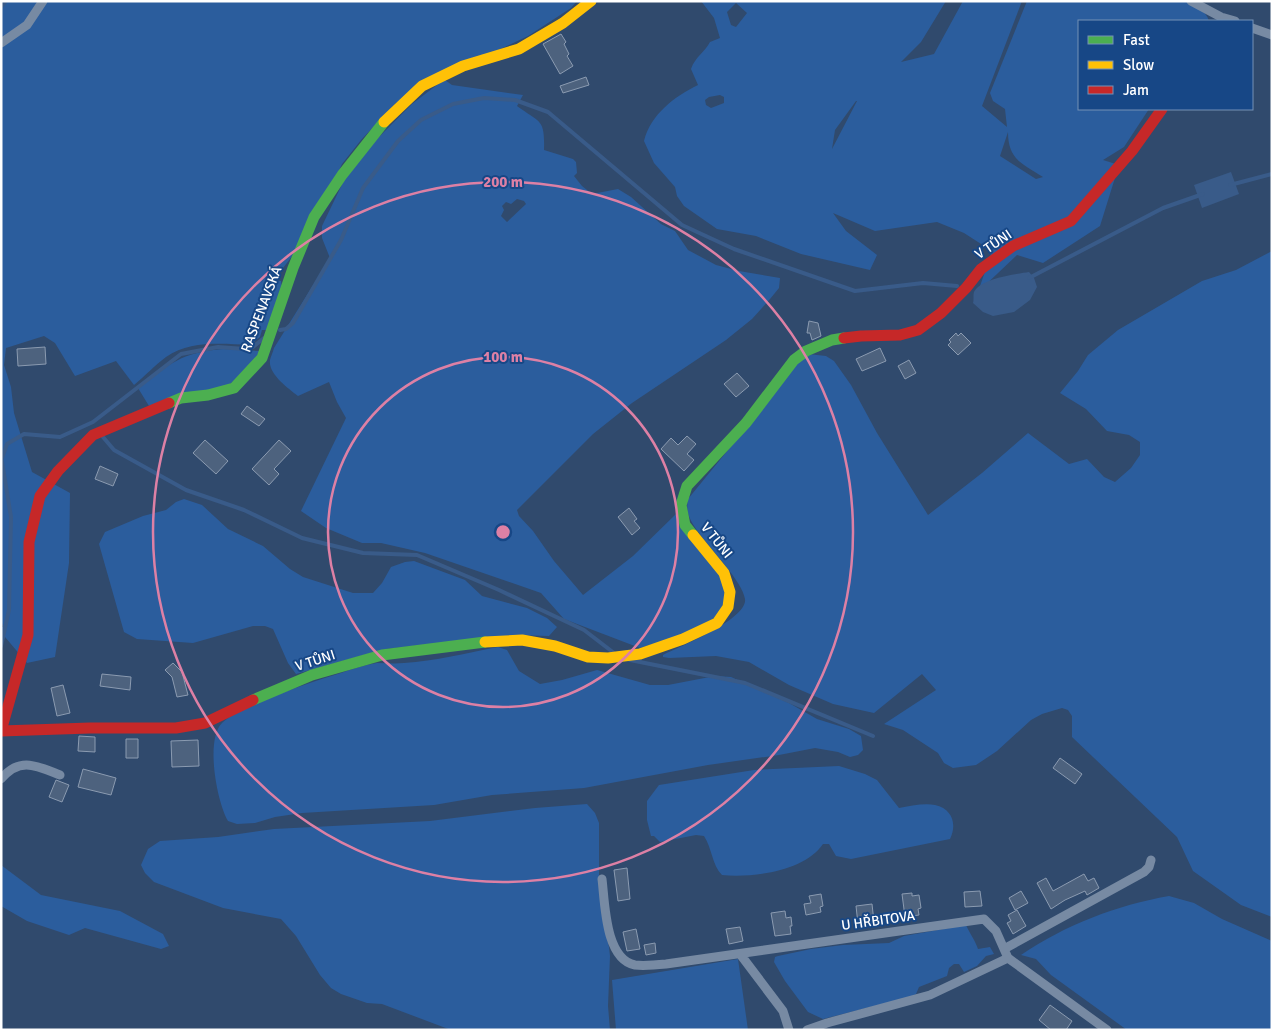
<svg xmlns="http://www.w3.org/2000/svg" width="1273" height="1031" viewBox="0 0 1273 1031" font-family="Signika,sans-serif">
	<rect width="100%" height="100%" fill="#304a6d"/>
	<path fill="#2b5d9d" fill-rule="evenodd" d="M1 1H577L571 8 528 36 492 53 396 103 361 140 342 164 311 231 274 280 281 281 282 290 269 330H262L260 337 250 345C222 344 191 340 166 357 155 365 145 376 134 385L116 361 75 376 55 343 44 336 6 348 4 365 11 387 14 413 32 472 70 493 69 563 55 657 27 663 5 637 1 647V627H3L1 618Z
		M701 1H946L921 42 901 62 934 54 963 1H1022L982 106 1007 127 1005 109 993 101 990 93 1027 1H1185C1195 6 1206 10 1209 21H1079V109H1149L1124 147 1103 160 1119 165 1100 226 1043 263 1017 255 978 292 992 251 964 233 937 222 875 231 833 213 846 231 877 255 870 270 801 254 756 236 717 229 684 206 677 196 675 187 654 163 644 141C651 114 674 97 698 85L691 69C695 57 705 52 710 42L720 38 714 18ZM736 3 747 13 736 27 731 25 727 12ZM720 95 724 97V103L711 108 706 105 705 100 709 97ZM856 101H857L832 149 835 130ZM1008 132C1008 160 1023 164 1043 177L1036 179 1000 156Z
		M445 80 452 85 523 95 517 106C540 123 545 118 544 150L573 159 576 162 577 173 574 176 582 186 592 194 618 189 631 197 661 224 675 231 688 250 716 265 739 271 780 278 779 288 770 299 752 319 726 340 632 403 593 434 517 510 519 516 533 531 554 561 583 595 633 556 676 514 694 541 723 578 727 597 719 613 713 619 685 635 640 648 564 619 541 593 425 553 381 543H362L326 528 301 511 346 418 337 402 329 382 298 396C288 388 268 374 270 360 271 356 273 352 274 348L330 258 322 238V226L347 174 377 139 412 104 437 85ZM517 199 524 201 526 204 507 222 501 216 504 210 502 206 506 202 511 204Z
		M1272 251V917L1241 905 1193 871 1177 837 1072 737V716L1068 710 1062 708 1042 714 1031 720 997 751 976 765 953 768 944 763 938 753 903 730 884 724 936 690 922 674 874 713 833 704 789 685 749 662 716 656 669 658 663 657V655C679 647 748 619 745 599 743 582 710 549 699 533 691 522 685 513 688 499L769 400 795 366 808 354 826 356 834 361 851 385 877 433 928 515 982 473 1028 433 1069 464 1087 459 1104 477 1115 482 1131 468 1140 455V442L1129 435 1107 431 1086 409 1060 393 1078 371 1088 355 1118 330 1202 281 1236 270Z
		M223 349 259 351 258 357 228 386 149 406 138 388C168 364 183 352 223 349Z
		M184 499 202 505 228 529 263 546 290 569 303 577 353 593H373L382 583 391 567 405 562 414 561 465 580 482 596 527 608 547 618 557 627 549 636 515 635 386 649 296 674 288 663 273 629 265 626H253L193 643 137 639 124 632 99 544 105 532 143 516 166 510 176 502Z
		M498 647 507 650 519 671 540 684 562 680 597 670 650 685H668L715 676 731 677 789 703 817 719 849 729 861 736 863 750 858 755 850 757 838 752 815 748 779 755 708 765 584 788 492 795 434 805 302 813 275 817 255 823 237 824 228 821C217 802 205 740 222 723 233 712 252 706 265 700 290 689 315 681 341 673 352 669 365 665 377 663 386 663 395 664 404 663 435 661 467 653 498 647Z
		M839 766 865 774 877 780 899 808C910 806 924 803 935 805 953 809 957 825 950 839L851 859 836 856 829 844H823C805 871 753 878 722 875 712 865 712 848 704 836L696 835 660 842 654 836H651L647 820V801L659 785 754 770Z
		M587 804 595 813 599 823V883L602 916 609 947 610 956 608 1006 610 1030H451L382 1004 367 1003 341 994 331 988 320 975 296 936 281 919 223 908 154 882 145 873 141 865 148 849 160 841 218 837 274 829 430 821 535 808Z
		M1 865 41 895 120 911 163 934 169 946 161 949 85 928 69 935 27 921 1 906Z
		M1169 896 1194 903 1222 919 1272 941V1030H1127L1051 975 1036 959 1021 955C1065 925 1117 905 1169 896Z
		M966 925C970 934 975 940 978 949L990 947 994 954 986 956 977 966 964 972 959 964H954L949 968 947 976 919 987 916 994 910 997 823 1019 808 1012 785 981 774 962 775 957 778 956 811 949 843 945 889 943 904 936Z
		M738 959 748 1030H616L612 980Z"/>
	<path fill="#395b89" d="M1231 172 1239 194 1202 208 1194 185Z
		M1029 272 1034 278 1037 287 1030 300 1014 312 993 316 983 312 973 303C974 300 973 295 974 292 981 278 1016 274 1029 272Z"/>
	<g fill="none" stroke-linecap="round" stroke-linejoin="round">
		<path stroke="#395b89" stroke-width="4" d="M1 7 6 1
			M1230 185 1272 174
			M1029 278 1163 208 1203 194
			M280 330 286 329 293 323 341 240 363 188 398 141 421 120 453 104 484 98 515 100 548 112 682 225 734 249 855 291 923 283 957 286
			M103 437 114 450 186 490 244 510 302 538 363 553 417 555 499 590 584 630 614 653
			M1 456 11 517 9 610 1 646
			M2 458 7 444 24 434 60 437 93 422 181 354 218 347 245 349 253 347 264 338
			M630 660 745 683 873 736"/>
	</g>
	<path fill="#4d627e" stroke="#8b9bb1" d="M561 34 566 42 564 44 569 54 567 56 573 66 560 74 543 44Z
		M586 77 589 85 563 93 560 86Z
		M809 321 818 323 821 336 812 340 810 333H807Z
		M956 333 958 336 961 333 971 343 958 355 948 345 951 342 949 340Z
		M45 347 46 364 18 366 17 349Z
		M880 348 886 361 862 371 856 359Z
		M909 360 916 373 905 379 898 366Z
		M737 373 749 386 736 397 724 384Z
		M247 406 265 419 259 426 241 414Z
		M687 436 696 444 687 454 694 460 684 471 661 449 671 438 678 445Z
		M205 440 228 461 216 474 193 453Z
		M279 440 291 451 274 469 279 474 269 485 252 469Z
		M100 466 118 474 113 486 95 479Z
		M629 508 637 519 634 521 640 528 632 535 618 517Z
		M173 663 182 672 188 695 177 697 172 677 165 670Z
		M102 674 131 677 130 690 100 686Z
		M63 685 70 713 57 716 51 688Z
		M79 736 95 737V752L78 751Z
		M126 739H138V758H126Z
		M198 740 199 766 172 767 171 741Z
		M1060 758 1082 774 1075 784 1053 768Z
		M83 769 116 778 111 795 78 787Z
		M56 780 69 785 62 802 49 797Z
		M627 868 630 899 618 901 614 870Z
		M1084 874 1088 881 1094 878 1099 888 1087 895 1085 891 1065 900 1051 909 1037 883 1046 878 1053 891Z
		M980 891 982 906 965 907 964 892Z
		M1021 891 1028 903 1015 910 1009 898Z
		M912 893V896L919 895 921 908 918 909 919 915 905 917 902 894Z
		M821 894 823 906 820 907 821 912 806 915 804 904 811 903 809 896Z
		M872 904 874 922 858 924 856 906Z
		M1017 910 1026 926 1013 934 1007 923 1011 921 1008 915Z
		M785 911 786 918 791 917 792 926H790L791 934 775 936 771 913Z
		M740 927 743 941 729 944 726 929Z
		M636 929 640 949 627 951 623 932Z
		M655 943 656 953 646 955 644 945Z
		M1050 1005 1072 1021 1066 1030H1051L1039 1020Z"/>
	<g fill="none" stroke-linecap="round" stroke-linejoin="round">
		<path stroke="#778aa3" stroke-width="9" d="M1191 1 1221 17 1235 21
			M1252 28 1272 35
			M1 43 27 25 43 1
			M1 779C20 756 37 766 60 775
			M602 879C605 903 605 959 635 965 644 966 656 965 666 964L984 919 996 931 1008 958 1107 1030
			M1004 949 1144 872 1149 867 1151 860
			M740 954 783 1011 789 1030
			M807 1030 827 1023 930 995 1008 958"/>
		<path stroke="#4caf50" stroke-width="11" d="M169 403 181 398 208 395 234 388 262 358 293 268 314 217 342 175 384 122
			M693 535 685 525 681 505 687 486 746 423 794 360 806 351 832 340 844 338
			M253 700 312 675 382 655 485 642"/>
		<path stroke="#ffc107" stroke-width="11" d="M384 122 422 86 463 66 519 49 563 23 591 1
			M485 642 522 640 555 646 588 657 608 658 640 654 683 639 717 623 728 607 730 592 724 573 693 535"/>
		<path stroke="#c62828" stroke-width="11" d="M844 338 861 336 900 335 918 330 941 313 966 288 981 269 1013 246 1071 221 1132 151 1162 109
			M1 731 90 728H176L205 723 253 700
			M1 731 28 635 29 542 40 496 58 471 93 435 169 403"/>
	</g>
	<g fill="none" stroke="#dd80a5" stroke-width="2.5">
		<circle cx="503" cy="532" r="175"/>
		<circle cx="503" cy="532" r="350"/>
	</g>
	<g text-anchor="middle" stroke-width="4" stroke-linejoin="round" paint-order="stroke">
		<g font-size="14" fill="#fff" stroke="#174786">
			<text transform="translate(993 244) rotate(-34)" y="5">V TŮNI</text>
			<text transform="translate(261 309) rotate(-69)" y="5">RASPENAVSKÁ</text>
			<text transform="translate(717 540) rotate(51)" y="5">V TŮNI</text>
			<text transform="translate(315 660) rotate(-18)" y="5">V TŮNI</text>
			<text transform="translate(878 920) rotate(-8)" y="5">U HŘBITOVA</text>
		</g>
	</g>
	<circle cx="503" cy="532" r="8" fill="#dd80a5" stroke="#174786" stroke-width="2.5"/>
	<g font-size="15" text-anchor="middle" font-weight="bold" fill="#dd80a5" stroke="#174786" stroke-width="4" stroke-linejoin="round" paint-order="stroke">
		<text x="503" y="187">200 m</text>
		<text x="503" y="362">100 m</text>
	</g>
	<rect width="1273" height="1031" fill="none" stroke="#ffffff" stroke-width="5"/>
	<rect x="1078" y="20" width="175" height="90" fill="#174786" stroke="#7491b6"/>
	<rect x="1088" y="36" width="25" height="8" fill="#4caf50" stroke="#7491b6"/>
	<text x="1123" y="45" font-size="15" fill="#ffffff">Fast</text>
	<rect x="1088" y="61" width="25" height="8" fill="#ffc107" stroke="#7491b6"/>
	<text x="1123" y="70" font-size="15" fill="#ffffff">Slow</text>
	<rect x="1088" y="86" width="25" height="8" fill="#c62828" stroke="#7491b6"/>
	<text x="1123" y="95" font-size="15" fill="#ffffff">Jam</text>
</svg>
